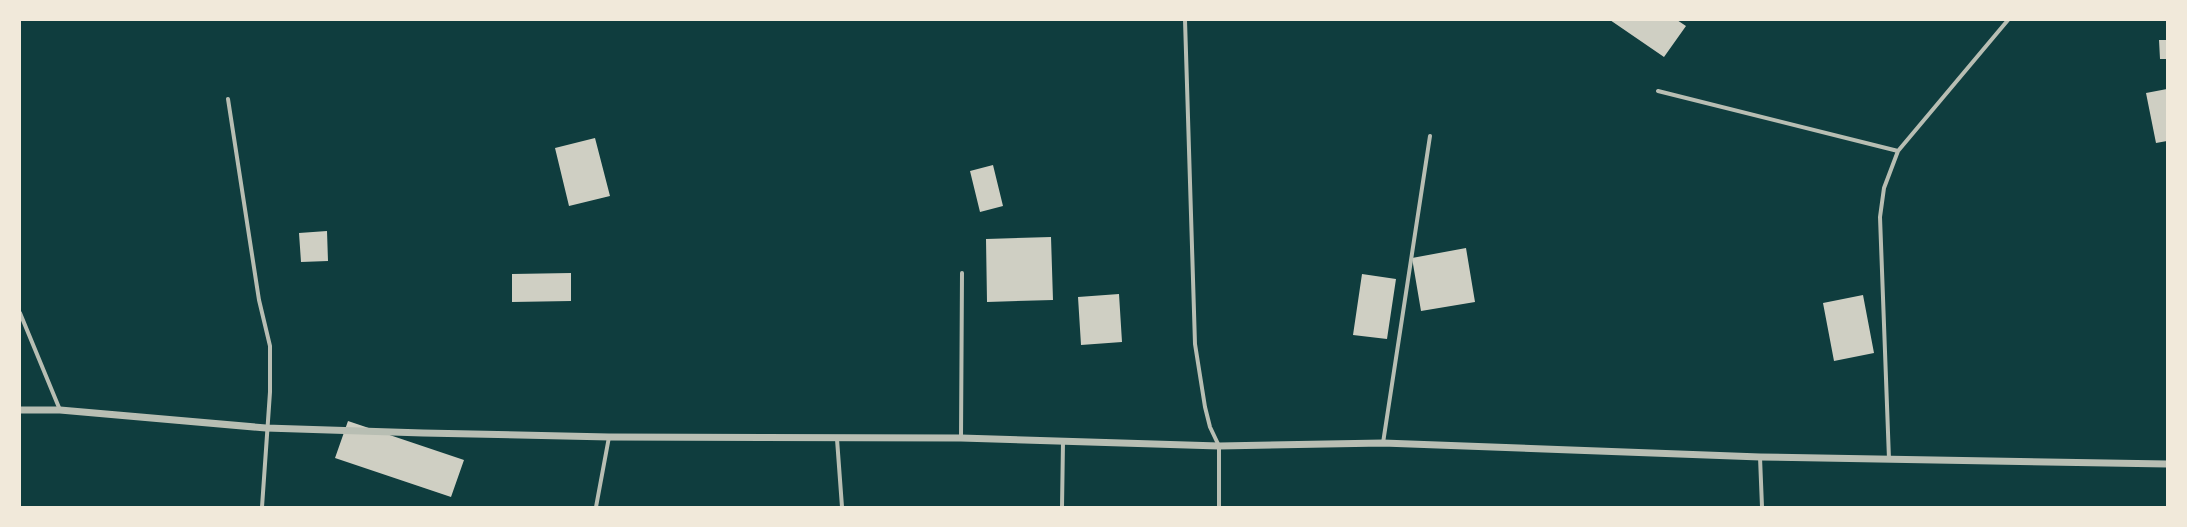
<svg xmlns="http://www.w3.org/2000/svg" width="2187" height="527" viewBox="0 0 2187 527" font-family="'Alegreya Sans',sans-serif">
	<rect width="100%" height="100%" fill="#0f3d3e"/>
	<path fill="#cfcfc3" d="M1610 20H1677L1686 26 1664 57Z
		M2159 40H2167V59H2160Z
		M2167 89V141L2156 143 2146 93Z
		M595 138 610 196 569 206 555 148Z
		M993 165 1003 206 980 212 970 171Z
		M327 231 328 261 301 262 299 233Z
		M1051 237 1053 300 987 302 986 239Z
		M1466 248 1475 302 1421 311 1412 258Z
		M571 273V301L512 302V274Z
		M1362 274 1396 279 1387 339 1353 335Z
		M1119 294 1122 342 1081 345 1078 297Z
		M1863 295 1874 353 1834 361 1823 303Z
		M348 421 464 460 451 497 335 458Z"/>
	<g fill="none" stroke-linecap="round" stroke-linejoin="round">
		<path stroke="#b8beb3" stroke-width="4" d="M1185 20 1195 344 1205 407 1210 427 1219 446V507
			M1658 91 1898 151
			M228 99 259 300 270 346V392L262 507
			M20 313 60 410
			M961 438 962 273
			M837 439 842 507
			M1383 443 1430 136
			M1760 457 1762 507
			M1889 459 1880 217 1884 188 1898 151 2008 20
			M596 507 609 437
			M1062 507 1063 442"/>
		<path stroke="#b8beb3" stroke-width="7" d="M20 410H60L266 428 423 433 609 437 961 438 1219 446 1383 443 1760 457 2167 464"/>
	</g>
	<rect width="2187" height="527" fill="none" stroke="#f1e9da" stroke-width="42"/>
</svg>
